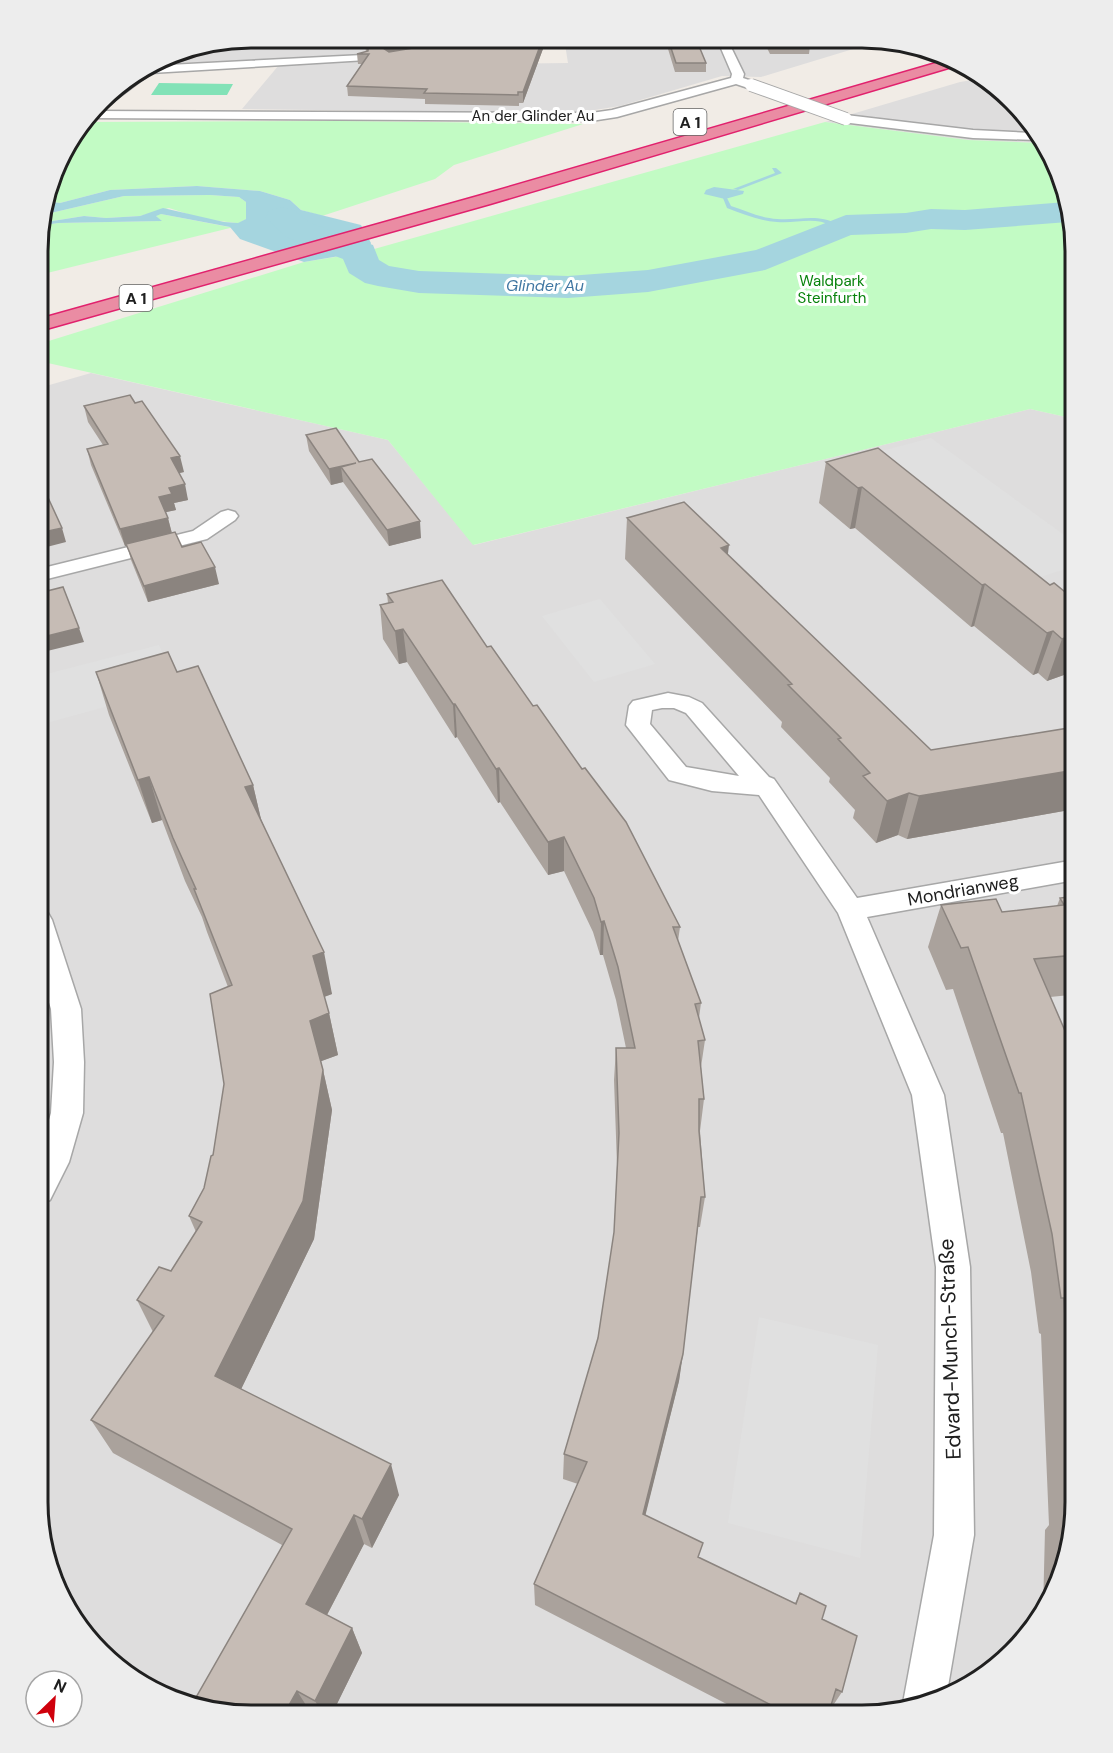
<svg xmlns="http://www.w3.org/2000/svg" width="1113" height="1753" viewBox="0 0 1113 1753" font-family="'DM Sans',sans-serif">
	<rect width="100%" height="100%" fill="#f1ece6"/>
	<path fill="#dedddd" d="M251 38H437L481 64 568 63 564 38 886 39 761 77 722 76 620 106 576 113 242 109 284 59 153 64 170 54Z
		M984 78 992 82 1039 143 968 140 825 122 960 82Z
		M91 373 388 440 474 545 1030 409 1075 419V1516L1039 1621 992 1671 944 1699 862 1715 224 1714 121 1672 54 1584 38 1502 39 388Z"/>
	<path fill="#c2fbc4" d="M339 121 583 124 454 165 435 179 322 216 301 210 290 200 260 191 197 186 110 190 60 203 52 202 48 194 60 156 86 122Z
		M825 122 968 140 1039 143 1059 169 1075 251V419L1030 409 473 545 388 440 39 361V344L304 262 360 253Z
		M210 195 239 197 246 202V219L230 228 39 275V226L58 223 161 221 155 215 161 214 229 227 236 223 203 219 169 208 140 216 106 218 84 216 40 223 42 215 124 196Z"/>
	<path fill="#82e2b7" d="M159 83 233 84 227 95H151Z"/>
	<path fill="#e0e0e0" d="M931 438 1075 543V566L1040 577 878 452Z
		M600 599 655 664 594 682 542 616Z
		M159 645 178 687 39 725V676Z
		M759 1317 878 1345 860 1558 728 1523Z"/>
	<path fill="#a5d5df" d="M197 186 260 191 290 200 301 210 361 225 371 243 369 251 304 262 240 239 230 227 161 214 156 216 162 221 58 223 39 226 40 223 84 216 106 218 140 216 163 208 224 222 238 223 246 219V202L239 197 210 195 124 196 42 215 48 194 52 202 60 203 110 190Z
		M714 187 744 191 743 194 725 199 704 194 706 190Z"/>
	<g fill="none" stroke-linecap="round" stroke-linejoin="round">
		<path fill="#a5d5df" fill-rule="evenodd" d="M772 168H776L782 173 738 190 733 189 775 173Z
			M723 198H727L731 206C746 211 761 218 777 219 798 221 817 213 837 224L838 230 833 231 832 226C814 216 796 224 777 222 760 221 743 214 727 208Z"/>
		<path fill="#a5d5df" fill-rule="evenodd" d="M1066 202 1068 222 965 230 931 229 906 233 851 235 765 270 648 292 568 298 419 293 378 286 365 283 349 273 343 259 286 237 265 217 270 210 282 207 294 210 310 223 373 245 379 260 389 266 419 271 568 276 648 270 756 250 846 215 906 213 931 209 965 210Z"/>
		<defs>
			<path id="street" d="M717 39H727L744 74 743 78 755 82V88L751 89 736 84 617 117 591 121 89 118 94 111 591 113 612 110 731 78 732 74Z
				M363 55 367 56V60L151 73 103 109H96L108 94 149 66Z
				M846 115 973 130 1031 133 1037 140 973 138 842 122 840 119Z
				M228 510 235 512 238 516 235 520 207 539 39 581V569L193 531 221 512Z
				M668 693 689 697 702 703 769 777 774 779 857 898 1075 860V880L867 917 944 1095 970 1267 974 1535 946 1698 944 1699 904 1707 903 1703 934 1535 936 1267 912 1095 838 913 759 795 712 791 669 780 626 725 629 706 633 701ZM662 708H674L686 713 739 776 686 767 650 724 652 710Z
				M38 910 48 913 52 920 81 1009 84 1062 83 1113 69 1162 50 1200 38 1205V1158L51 1113 54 1062 51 1009 38 966Z"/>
			<path id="highway" d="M943 61 955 66 490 204 39 331V319L478 196Z"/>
		</defs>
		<use href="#street" stroke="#a7a7a7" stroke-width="3"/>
		<use href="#highway" stroke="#e1216d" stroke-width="3"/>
		<use href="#street" fill="#fff" fill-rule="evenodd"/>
		<use href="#highway" fill="#ea8ca3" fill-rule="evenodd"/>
		<defs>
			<path id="street-bridge" d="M751 85 846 119"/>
		</defs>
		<use href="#street-bridge" stroke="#a7a7a7" stroke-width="14" stroke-linecap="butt"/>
		<use href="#street-bridge" stroke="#fff" stroke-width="12"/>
	</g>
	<path fill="#aaa29c" d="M248 38H273L272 39Z
		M547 38 523 103H519V106L425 104V99L348 96 347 86 362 64H358L357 54 366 52 365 43 426 40 411 48Z
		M665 39H696L706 63V72H675Z
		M752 39H806L810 46 809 54H770L766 46 755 47Z
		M84 406 184 472 179 473 188 500 174 503 176 510 166 512 172 533 182 547 219 584 148 602 131 560 127 545 125 546 91 465 87 449 103 445 88 422Z
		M306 435 359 462 421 538 389 546 343 482 331 485 309 451Z
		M826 462 1050 585 1075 671 1047 681 1038 673 1033 675 974 626 971 627 855 528 850 529 819 503Z
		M627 518 728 555 931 750 1075 727V809L907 839 898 835 876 843 853 818 855 810 829 782 830 778 781 727 782 722 625 559Z
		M387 594 487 647 680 927 678 941 701 1003 699 1018 705 1040 701 1067 704 1099 700 1131 705 1197 700 1227H698L679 1381 645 1515 699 1558 795 1603 800 1593 822 1619 842 1692 830 1710 828 1715H748L535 1605 534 1584 578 1484 563 1479 564 1454 598 1338 614 1236 617 1165 614 1080 616 1048H626L616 1000 603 955H600L593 932 564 871 548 875 500 802 498 803 457 737 455 738 407 662 399 664 383 639 380 605 388 603Z
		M96 672H177L253 785 261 819 332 994 324 997 329 1013 338 1055 321 1061 332 1110 314 1239 241 1389 399 1495 372 1548 364 1544 327 1615 352 1628 362 1653 332 1714H312L311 1713 224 1714 282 1545 113 1453 91 1420 153 1332 137 1300 171 1271 196 1232 189 1216 204 1188 213 1155 224 1084 228 987 207 932 202 917 185 881 162 820 152 823 109 715Z
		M1075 896V989H1073L1070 995 1050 997 1075 1516 1043 1611 1045 1530 1049 1525 1041 1334 1039 1333 1031 1272 1003 1133H1001L953 989 946 990 928 947 941 905 1002 912 1057 906 1060 898Z"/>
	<path fill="#8b847f" d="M410 38H426V40L411 48 389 52 380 46 388 42Z
		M543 38H547L523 103V92Z
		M180 456 184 472 175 474 171 458Z
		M356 463 341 467 343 482 331 485 329 469Z
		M185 484 188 500 174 503 176 510 162 513 159 497 169 488Z
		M862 487 855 528 850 529 858 488Z
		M168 518 172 534 125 546 120 529Z
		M420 521 421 538 389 546 387 530Z
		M62 528 66 542 39 549V533Z
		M729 545 724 586 721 548Z
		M215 567 219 584 148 602 144 586Z
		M985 584 974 626 971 627 982 585Z
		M79 628 84 642 39 653V638Z
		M403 629 407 662 399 664 395 631Z
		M1053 631 1038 673 1033 675 1047 633Z
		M1075 634V671L1047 681 1062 639Z
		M453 704H455L457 737 455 738Z
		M499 768 500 802 498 803 496 769Z
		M1075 770V809L907 839 919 796Z
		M149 777 162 820 152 823 138 780Z
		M253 785 263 828 245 787Z
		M909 793 898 835 876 843 887 801Z
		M564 837V871L548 875V842Z
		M604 921 603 955H600L601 922Z
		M324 952 332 994 321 998 313 956Z
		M329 1013 338 1055 319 1062 310 1021Z
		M323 1070 332 1110 314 1239 231 1410 215 1376Z
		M683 1354 679 1381 640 1537 643 1514Z
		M391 1464 399 1495 372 1548 362 1519Z
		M354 1515 364 1544 319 1630 306 1604Z
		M352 1628 362 1653 332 1714H323L315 1701Z
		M297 1691 311 1713 310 1714H284Z"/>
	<path fill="#c6bcb5" stroke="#8b847f" stroke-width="1.5" d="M369 38H410L388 42 380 46 389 52 419 47 435 38H543L523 92H518V95L424 93 427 89 347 86 369 54H357L368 51V46L365 43Z
		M668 39H696L706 63H676Z
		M755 39H806L810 46 771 47 767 39Z
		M130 395 135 403 142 401 180 456 171 458 185 484 169 488 172 494 159 497 168 518 120 529 87 449 108 444 84 406Z
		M336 428 359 462 372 459 420 521 387 530 341 467 356 463 329 469 306 435Z
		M878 448 1050 585 1054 583 1070 596 1075 595V634L1062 639 1053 631 1047 633 985 584 982 585 862 487 858 488 826 462Z
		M39 478 62 528 39 533Z
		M684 502 729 545 721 548 931 750 1075 727V770L919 796 909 793 887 801 863 776 870 773 838 739 841 738 788 685 792 684 627 518Z
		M175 532 182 547 201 542 215 567 144 586 126 544Z
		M39 580 43 592 63 587 79 628 39 638Z
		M442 580 487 647 491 646 533 706 537 705 582 769 585 768 626 822 680 927H673L701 1003 695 1004 705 1040 698 1041 704 1099H699V1131L705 1197H701L683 1354 643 1514 703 1543 698 1557 796 1604 800 1593 826 1606 822 1619 857 1636 842 1692 836 1689 828 1715H774L777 1708 534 1584 587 1462 564 1454 598 1338 614 1232 619 1133 616 1048H635L618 967 604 921 601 922 594 898 564 837 548 842 499 768 496 769 455 704H453L403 629 395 631 380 605 393 602 387 594Z
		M168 652 177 672 198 666 253 785 245 787 324 952 313 956 329 1013 310 1021 323 1070 303 1201 215 1376 391 1464 362 1519 354 1515 306 1604 352 1628 315 1701 297 1691 284 1714H224L194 1701 292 1529 91 1420 164 1316 137 1300 159 1267 171 1271 202 1222 189 1216 204 1188 211 1156 213 1155 224 1084 210 994 232 985 194 889H196L173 838 149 777 138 780 96 672Z
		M1075 896V955L1034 959 1075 1054V1516L1069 1533 1070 1500 1074 1501 1064 1298H1061L1052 1234 1021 1093H1019L968 947 961 948 941 905 996 899 1002 912 1064 905 1060 898Z"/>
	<g text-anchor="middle" stroke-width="6" stroke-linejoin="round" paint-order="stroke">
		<g font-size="15" fill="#202020" stroke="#fff">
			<text x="533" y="121">An der Glinder Au</text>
		</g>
		<g font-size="15" fill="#08830c" stroke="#fff">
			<text x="832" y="286">Waldpark<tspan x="832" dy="17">Steinfurth</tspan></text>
		</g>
		<g fill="#fff" stroke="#636363" stroke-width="1.5">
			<rect x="673.5" y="109" width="33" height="26" rx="4.5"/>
			<rect x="119.5" y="285" width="33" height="26" rx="4.5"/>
		</g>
		<g font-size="16" font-weight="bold" fill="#202020">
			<text x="690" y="128">A 1</text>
			<text x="136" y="304">A 1</text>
		</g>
		<g font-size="16" font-style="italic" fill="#4278a3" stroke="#fff">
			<text x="545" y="291">Glinder Au</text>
		</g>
		<g font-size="18" fill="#202020" stroke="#fff">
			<text transform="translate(963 890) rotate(-10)" y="6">Mondrianweg</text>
		</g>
		<g font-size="21" fill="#202020" stroke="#fff">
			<text transform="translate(950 1349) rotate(-92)" y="7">Edvard-Munch-Straße</text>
		</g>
	</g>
	<path d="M0 0H1113V1753H0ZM251 48H862A203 203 0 0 1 1065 251V1502A203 203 0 0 1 862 1705H251A203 203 0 0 1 48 1502V251A203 203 0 0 1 251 48Z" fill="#ededed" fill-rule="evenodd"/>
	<path fill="none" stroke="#202020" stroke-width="3" d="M251 48H862A203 203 0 0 1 1065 251V1502A203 203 0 0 1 862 1705H251A203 203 0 0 1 48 1502V251A203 203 0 0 1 251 48Z"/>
	<g transform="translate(54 1699) rotate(25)"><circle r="28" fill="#ffffff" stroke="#a6a6a6" stroke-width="1.5"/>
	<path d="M0-4.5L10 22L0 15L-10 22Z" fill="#cf000c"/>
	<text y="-9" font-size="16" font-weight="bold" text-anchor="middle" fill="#202020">N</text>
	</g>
</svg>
